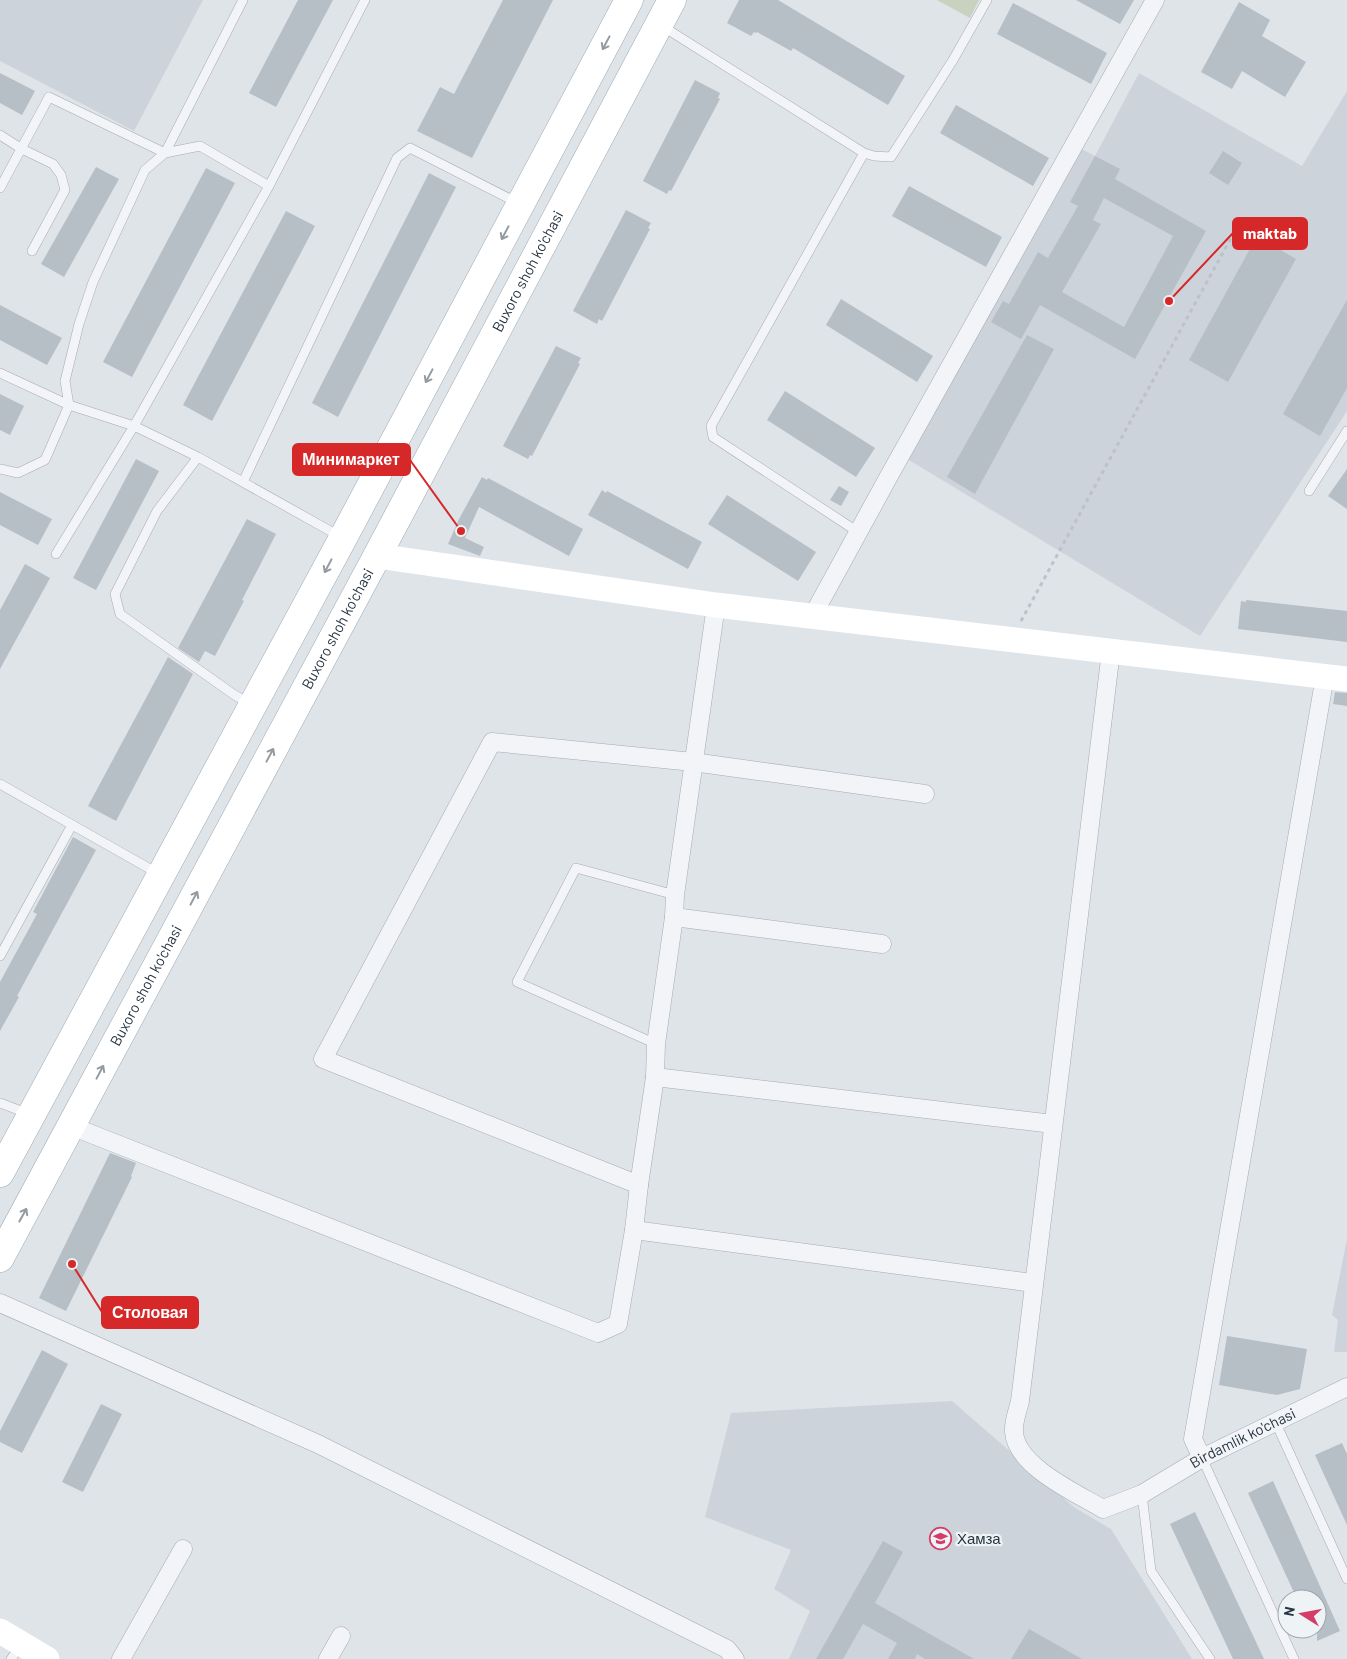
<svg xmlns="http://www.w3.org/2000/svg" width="1347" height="1659" viewBox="0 0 1347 1659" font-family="Barlow,sans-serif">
	<rect width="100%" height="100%" fill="#dfe4e9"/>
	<path fill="#cdd3db" d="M0 0H203L134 131 0 61Z
		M1139 73 1302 166 1347 91V411L1200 636 904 457 1078 147 1095 156Z
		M1347 1239V1352H1334L1338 1320 1332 1315Z
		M952 1401 1074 1507 1111 1529 1192 1659H789L810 1611 774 1589 791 1550 705 1517 731 1413Z"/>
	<path fill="#c7d3bf" d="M937 0H979L970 18Z"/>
	<path fill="#b6bec6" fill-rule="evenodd" d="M298 0H333L276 107 249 93Z
		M503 0H553L472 158 417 131 440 87 454 94Z
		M739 0H778L905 76 888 105 793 48 791 51 757 32 756 33 754 32 751 36 727 23Z
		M1076 0H1134L1120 24Z
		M1239 2 1270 20 1262 36 1306 62 1285 97 1242 71 1232 89 1201 72Z
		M1013 3 1107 53 1091 84 997 34Z
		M0 73 35 91 22 115 0 103Z
		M695 80 720 93 718 98 720 99 671 191 669 190 667 194 643 181Z
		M956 105 1049 158 1033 186 940 133Z
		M1223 151 1242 163 1228 185 1209 173Z
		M1095 156 1120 169 1115 179 1206 231 1135 359 1040 305 1021 339 991 322 1003 301 1009 304 1038 252 1048 258 1078 206 1070 202ZM1104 198 1173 236 1124 327 1062 292 1101 224 1093 220Z
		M96 167 119 179 64 277 41 264Z
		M206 168 235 183 132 377 103 362Z
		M429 173 456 187 338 417 312 403Z
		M909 186 1002 237 986 267 892 216Z
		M626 210 651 223 648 228 650 229 602 321 599 319 597 324 573 311Z
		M286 211 315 226 212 421 183 405Z
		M1257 236 1296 259 1228 382 1189 360Z
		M841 299 933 356 917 382 826 325Z
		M1347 300V388L1320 436 1283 414Z
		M0 305 62 338 47 365 0 340Z
		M1027 335 1054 349 975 494 947 477Z
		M556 346 581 358 578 363 580 364 532 456 530 455 528 459 503 446Z
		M785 391 875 448 856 477 767 420Z
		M0 394 24 406 10 435 0 430Z
		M136 459 159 471 96 590 73 578Z
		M1347 469V509L1328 496Z
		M482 477 487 480 488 478 583 529 569 556 479 507 465 538 484 547 480 556 448 544 459 519Z
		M839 486 849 492 841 506 830 500Z
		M602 490 606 493 607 491 702 542 688 569 588 515Z
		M0 492 52 519 38 545 0 525Z
		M727 495 816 552 798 581 708 524Z
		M247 519 276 534 242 600 244 601 215 656 205 651 199 662 178 648Z
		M25 564 50 578 0 669V610Z
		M1246 600 1347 611V642L1238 629 1241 601 1246 602Z
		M168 657 193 674 116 821 88 806Z
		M1335 692 1347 693V706L1333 704Z
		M73 837 96 850 17 996 19 997 0 1031V982L37 914 33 912Z
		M110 1153 136 1163 131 1176 132 1177 66 1311 39 1298Z
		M1227 1336 1307 1349 1300 1389 1277 1395 1219 1385Z
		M42 1350 68 1364 22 1453 0 1442V1431Z
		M101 1404 122 1414 83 1492 62 1482Z
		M1342 1443 1347 1454V1525L1315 1455Z
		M1273 1481 1340 1631 1317 1641V1599H1297L1248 1493Z
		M1195 1512 1264 1659H1233L1170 1524Z
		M883 1541 903 1552 875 1603 974 1659H925L917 1654 915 1659H888L897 1643 863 1624 843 1659H816Z
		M1029 1629 1082 1659H1011Z"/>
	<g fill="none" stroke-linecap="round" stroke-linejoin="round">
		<defs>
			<path id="lane" d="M662 26 864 153 874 156 891 157 953 60 987 0
				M0 135 22 149 53 164 61 175 65 190 32 251
				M200 146 269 186 134 426 69 405 65 381 79 324 93 282 145 170 165 153Z
				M269 186 365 0
				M0 188 49 97 165 153 243 0
				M0 373 69 405 45 460 18 473 0 469
				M198 457 157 511 115 594 120 614 233 694 250 704
				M243 482 397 158 410 148 518 203
				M1309 491 1347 431
				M858 532 713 437 711 426 864 153
				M56 554 134 426 198 457 341 537
				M0 784 159 874
				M0 956 72 825
				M656 1044 517 982 576 868 675 895
				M0 1103 29 1114
				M1275 1421 1347 1579
				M1202 1458 1294 1659
				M1142 1494 1151 1571 1210 1659
				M11 1659 21 1645"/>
			<g id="street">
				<path d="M813 615 889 476 1155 0"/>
				<path id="s1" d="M1111 651 1020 1401C1018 1410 1013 1422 1014 1432 1016 1466 1076 1493 1103 1509L1142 1494 1202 1458 1347 1387"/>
				<path d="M674 917 882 944"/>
				<path d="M655 1077 1053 1124"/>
				<path d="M71 1126 598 1333 618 1324 634 1230 639 1185 655 1077 656 1044 674 917 675 895 716 605"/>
				<path d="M639 1185 323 1059 492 742 693 762 925 794"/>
				<path d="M634 1230 1033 1283"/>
				<path d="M0 1303 318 1444 727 1649 735 1659"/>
				<path d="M1202 1458 1193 1439 1325 676"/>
				<path d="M121 1659 183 1549"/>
				<path d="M328 1659 341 1636"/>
			</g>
			<g id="primary">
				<path d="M0 1173 343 538 629 0"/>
				<path id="s2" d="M0 1258 377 556 672 0"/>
			</g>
		</defs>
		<use href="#lane" stroke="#a4acb3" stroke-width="10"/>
		<use href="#street" stroke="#a4acb3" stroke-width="19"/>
		<use href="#primary" stroke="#9daab5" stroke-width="29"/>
		<path stroke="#bdc2c8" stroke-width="3" stroke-dasharray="4 4" stroke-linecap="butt" d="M1021 621 1237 227"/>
		<use href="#lane" stroke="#f2f4f7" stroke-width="9"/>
		<use href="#street" stroke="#f2f4f7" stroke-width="18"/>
		<path stroke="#fff" stroke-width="25" d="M377 556 716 605 1347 679
			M0 1631 47 1659"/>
		<use href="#primary" stroke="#fff" stroke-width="28"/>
	</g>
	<defs><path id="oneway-shaft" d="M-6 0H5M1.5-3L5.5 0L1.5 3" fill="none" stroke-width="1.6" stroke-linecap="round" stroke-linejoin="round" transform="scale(1.25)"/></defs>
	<g stroke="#939aa0">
		<use href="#oneway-shaft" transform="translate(606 43) rotate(118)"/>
		<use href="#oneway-shaft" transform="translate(505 233) rotate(118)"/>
		<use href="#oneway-shaft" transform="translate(429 376) rotate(118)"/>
		<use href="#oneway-shaft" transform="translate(328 566) rotate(118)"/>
		<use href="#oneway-shaft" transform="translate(270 755) rotate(-62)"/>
		<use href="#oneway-shaft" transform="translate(194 898) rotate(-62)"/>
		<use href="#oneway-shaft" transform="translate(100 1072) rotate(-62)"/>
		<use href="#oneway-shaft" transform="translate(23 1215) rotate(-61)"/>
	</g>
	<defs>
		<symbol id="school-ring" viewBox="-11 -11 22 22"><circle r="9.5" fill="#eef3f6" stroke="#d53c68" stroke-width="1.5"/><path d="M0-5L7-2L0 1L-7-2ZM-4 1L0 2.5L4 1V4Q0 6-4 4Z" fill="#d53c68"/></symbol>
	</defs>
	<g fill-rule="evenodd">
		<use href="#school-ring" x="928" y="1526" width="25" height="25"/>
	</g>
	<g text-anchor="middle" stroke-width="4.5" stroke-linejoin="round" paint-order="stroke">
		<g font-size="15" fill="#273441" stroke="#eef3f6">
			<text dy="5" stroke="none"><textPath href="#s2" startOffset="1119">Buxoro shoh ko'chasi</textPath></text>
			<text dy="5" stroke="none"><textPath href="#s2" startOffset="714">Buxoro shoh ko'chasi</textPath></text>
			<text dy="5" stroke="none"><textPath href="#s2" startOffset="309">Buxoro shoh ko'chasi</textPath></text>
			<text dy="5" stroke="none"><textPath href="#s1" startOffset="1066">Birdamlik ko'chasi</textPath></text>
		</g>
		<g font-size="15" fill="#273441" stroke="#eef3f6" text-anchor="start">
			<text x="957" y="1544">Хамза</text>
		</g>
	</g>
	<path fill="none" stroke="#d62828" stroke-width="2" d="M1169 301L1233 233M461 531L410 460M72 1264L102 1312"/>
	<g fill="#d62828" stroke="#eef3f6" stroke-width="2">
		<circle cx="1169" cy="301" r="5"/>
		<circle cx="461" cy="531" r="5"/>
		<circle cx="72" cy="1264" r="5"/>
	</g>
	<g fill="#d62828" stroke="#d62828" stroke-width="2">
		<rect x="1233" y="218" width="74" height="31" rx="5"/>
		<rect x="293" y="444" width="117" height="31" rx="5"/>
		<rect x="102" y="1297" width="96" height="31" rx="5"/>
	</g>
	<g font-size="16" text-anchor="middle" font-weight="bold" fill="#fff">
		<text x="1270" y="239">maktab</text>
		<text x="351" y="465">Минимаркет</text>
		<text x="150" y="1318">Столовая</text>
	</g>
	<g transform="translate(1302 1614) rotate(281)"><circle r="24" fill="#eef3f6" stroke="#9ea7ae"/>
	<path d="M0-4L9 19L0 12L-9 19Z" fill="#d53c68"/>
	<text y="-8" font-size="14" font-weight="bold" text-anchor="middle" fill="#273441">N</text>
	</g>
</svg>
